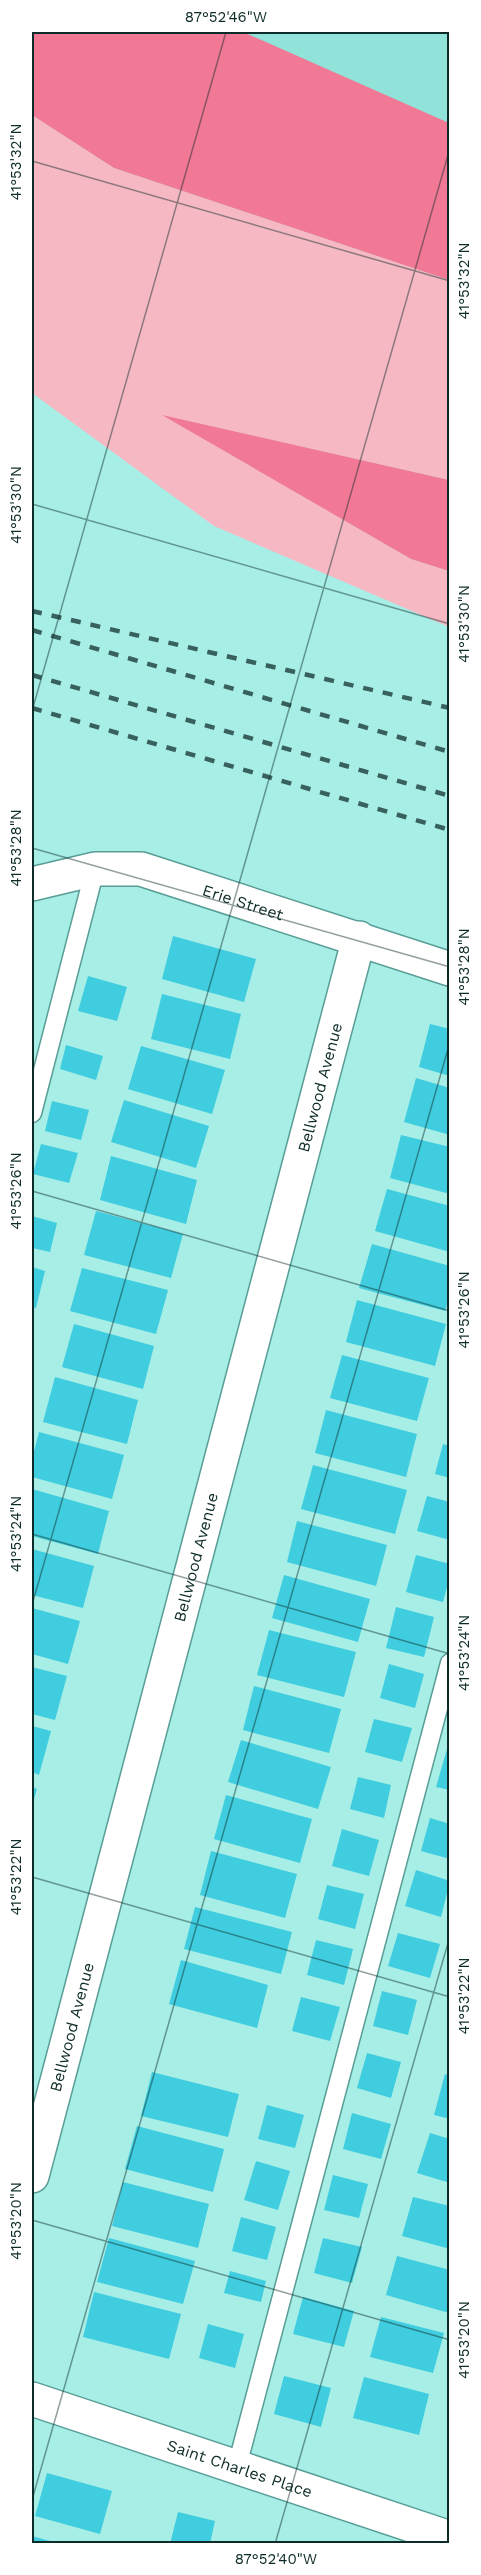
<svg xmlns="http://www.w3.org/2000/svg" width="481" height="2575" viewBox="0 0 481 2575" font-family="'Work Sans',sans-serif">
	<rect width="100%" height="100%" fill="#a7eee6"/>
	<path fill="#91e2d9" d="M196 32H449V145Z"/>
	<path fill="#f6b9c4" d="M32 115 114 168 449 280V480L165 416 411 559 449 571V627L214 526 32 393Z"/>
	<path fill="#f17995" d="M32 32H243L449 123V280L114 168 32 115Z
		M162 415 449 480V571L411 559Z"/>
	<path fill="#40cddf" d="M173 936 256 959 244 1002 162 979Z
		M88 976 127 987 117 1021 78 1011Z
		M162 994 241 1014 230 1059 151 1039Z
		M430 1024 450 1029V1076L419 1067Z
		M66 1045 103 1056 96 1080 60 1069Z
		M141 1046 225 1070 212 1114 128 1089Z
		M416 1078 450 1088V1135L404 1122Z
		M124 1100 209 1126 196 1168 111 1142Z
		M52 1101 89 1110 81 1140 45 1131Z
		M401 1135 450 1147V1194L390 1178Z
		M41 1144 78 1153 69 1183 33 1174Z
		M111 1156 197 1180 186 1224 100 1200Z
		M387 1189 450 1206V1252L375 1231Z
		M96 1211 183 1234 171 1278 84 1255Z
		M32 1216 57 1223 50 1252 32 1248Z
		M372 1244 450 1266V1295L445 1311 359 1288Z
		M32 1267 45 1271 36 1308 32 1307Z
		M82 1268 168 1290 156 1334 70 1311Z
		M357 1300 446 1324 435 1366 346 1342Z
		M74 1324 154 1346 143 1389 62 1367Z
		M342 1355 429 1378 417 1421 330 1398Z
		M55 1377 138 1400 127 1444 43 1422Z
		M326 1410 417 1434 406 1477 315 1453Z
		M39 1432 124 1455 112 1499 32 1477V1459Z
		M443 1444 450 1446V1478L435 1474Z
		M313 1465 407 1490 395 1534 301 1509Z
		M32 1489 109 1511 98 1554 32 1536Z
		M427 1496 450 1502V1540L417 1531Z
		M297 1521 387 1545 376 1586 287 1562Z
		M32 1549 94 1566 83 1608 32 1595Z
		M416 1555 450 1564V1576L443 1602 406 1592Z
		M284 1575 370 1599 358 1642 272 1618Z
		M396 1607 434 1617 424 1657 386 1648Z
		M32 1608 80 1621 68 1664 32 1654Z
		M269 1630 356 1652 344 1697 257 1675Z
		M389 1664 424 1674 415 1708 380 1698Z
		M32 1667 67 1676 55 1720 32 1714Z
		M254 1686 341 1709 329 1753 243 1730Z
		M374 1719 412 1728 402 1762 365 1752Z
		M32 1726 51 1731 39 1775 32 1772Z
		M241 1740 331 1767 318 1809 228 1782Z
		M447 1749H450V1790L436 1787Z
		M358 1777 391 1785 384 1818 350 1809Z
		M32 1787 37 1789 32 1806Z
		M226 1795 312 1819 300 1863 214 1839Z
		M430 1818 450 1824V1859L421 1851Z
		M342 1829 379 1840 369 1876 332 1866Z
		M211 1851 297 1874 285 1918 200 1895Z
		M416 1870 450 1881 441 1917 405 1906Z
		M327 1885 364 1894 355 1929 318 1919Z
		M195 1907 292 1932 281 1974 184 1949Z
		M398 1933 440 1944 430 1978 388 1966Z
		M316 1940 353 1949 344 1985 307 1975Z
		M181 1960 268 1985 257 2028 169 2004Z
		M382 1991 417 2000 408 2035 373 2026Z
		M301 1997 340 2007 330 2041 292 2031Z
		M367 2053 401 2062 391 2098 357 2088Z
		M152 2072 239 2094 228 2137 141 2116Z
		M445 2074 450 2076V2119L434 2115Z
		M267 2105 304 2115 295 2148 258 2139Z
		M352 2113 391 2124 381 2159 343 2149Z
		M137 2126 224 2149 213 2192 125 2169Z
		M430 2133 450 2139V2183L417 2173Z
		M256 2161 290 2171 278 2210 244 2200Z
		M333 2175 368 2184 359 2218 324 2210Z
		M123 2182 209 2204 198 2248 112 2226Z
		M413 2197 450 2206V2249L402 2236Z
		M241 2217 276 2227 267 2260 232 2251Z
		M109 2238 195 2261 183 2304 97 2282Z
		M323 2238 362 2247 352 2283 314 2273Z
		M397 2256 450 2270 449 2313 386 2295Z
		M230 2271 266 2281 261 2302 224 2293Z
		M94 2292 181 2314 169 2359 83 2337Z
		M303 2297 354 2311 344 2347 293 2334Z
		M381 2317 444 2333 433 2373 370 2357Z
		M208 2324 244 2334 235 2368 199 2358Z
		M284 2376 331 2388 321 2427 274 2414Z
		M364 2377 429 2394 419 2435 353 2418Z
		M47 2473 112 2491 100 2534 35 2516Z
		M178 2512 215 2521 210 2544H170Z
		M32 2536 57 2543V2544H32Z"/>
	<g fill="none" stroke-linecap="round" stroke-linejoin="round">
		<defs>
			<path id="service" d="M32 1113 95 869
				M237 2466 450 1663"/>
			<g id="minor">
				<path id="s1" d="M32 884 95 869H141L450 969"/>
				<path id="s2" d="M32 2176 359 938"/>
				<path id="s3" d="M32 2399 450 2538"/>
			</g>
		</defs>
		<use href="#service" stroke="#589d96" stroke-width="21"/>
		<use href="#minor" stroke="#589d96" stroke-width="36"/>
		<use href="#service" stroke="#fff" stroke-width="18"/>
		<use href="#minor" stroke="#fff" stroke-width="33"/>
		<path stroke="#38615d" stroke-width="4.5" stroke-dasharray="10 10" stroke-linecap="butt" d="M32 611 450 708
			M32 630 450 752
			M32 675 450 796
			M32 708 450 830"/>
	</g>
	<path fill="none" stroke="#0d2b28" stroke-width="1.5" stroke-opacity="0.45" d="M32 161 450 281M32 504 450 624M32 711 226 32M32 848 450 967M32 1191 450 1311M32 1534 450 1654M32 1605 450 148M32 1877 450 1997M32 2220 450 2340M32 2500 450 1042M275 2544 450 1936"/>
	<g text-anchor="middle" stroke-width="4.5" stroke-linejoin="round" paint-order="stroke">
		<g font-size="16" fill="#0d2b28" stroke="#fff">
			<text dy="6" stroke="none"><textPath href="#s1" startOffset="218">Erie Street</textPath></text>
			<text dy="6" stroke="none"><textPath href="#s2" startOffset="1126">Bellwood Avenue</textPath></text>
			<text dy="6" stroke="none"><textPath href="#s2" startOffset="640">Bellwood Avenue</textPath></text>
			<text dy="6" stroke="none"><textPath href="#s2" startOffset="154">Bellwood Avenue</textPath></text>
			<text dy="6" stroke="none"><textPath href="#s3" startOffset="219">Saint Charles Place</textPath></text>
		</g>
	</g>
	<rect width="481" height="2575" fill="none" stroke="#ffffff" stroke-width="66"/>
	<rect x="33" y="33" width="415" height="2509" fill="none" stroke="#0d2b28" stroke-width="2"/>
	<g font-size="15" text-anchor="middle" fill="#0d2b28">
		<text x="226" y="22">87°52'46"W</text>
		<text transform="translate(16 162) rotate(-90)" y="5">41°53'32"N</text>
		<text transform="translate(464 281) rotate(-90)" y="5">41°53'32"N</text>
		<text transform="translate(16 505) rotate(-90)" y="5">41°53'30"N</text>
		<text transform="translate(464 624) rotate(-90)" y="5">41°53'30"N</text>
		<text transform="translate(16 848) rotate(-90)" y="5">41°53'28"N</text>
		<text transform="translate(464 967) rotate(-90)" y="5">41°53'28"N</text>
		<text transform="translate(16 1191) rotate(-90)" y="5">41°53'26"N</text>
		<text transform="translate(464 1310) rotate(-90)" y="5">41°53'26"N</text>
		<text transform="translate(16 1534) rotate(-90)" y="5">41°53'24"N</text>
		<text transform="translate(464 1653) rotate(-90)" y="5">41°53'24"N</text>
		<text transform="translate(16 1877) rotate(-90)" y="5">41°53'22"N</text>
		<text transform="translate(464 1996) rotate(-90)" y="5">41°53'22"N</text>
		<text transform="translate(16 2221) rotate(-90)" y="5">41°53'20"N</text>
		<text transform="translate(464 2340) rotate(-90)" y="5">41°53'20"N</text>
		<text x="276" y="2564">87°52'40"W</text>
	</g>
</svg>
